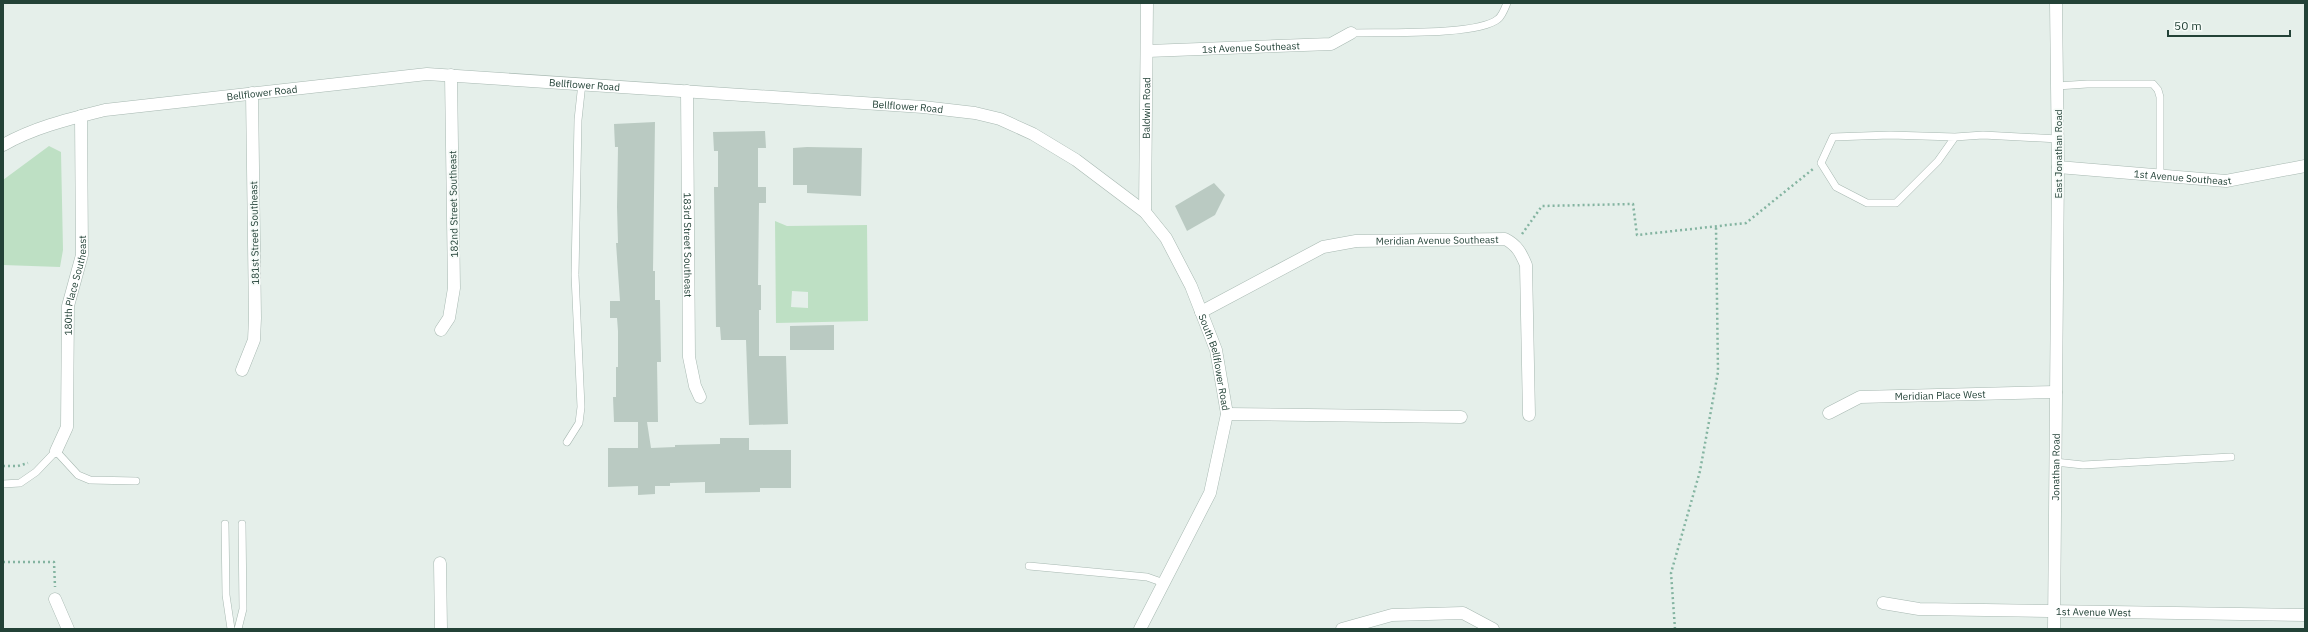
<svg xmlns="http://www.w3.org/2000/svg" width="2308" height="632" viewBox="0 0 2308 632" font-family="'IBM Plex Sans',sans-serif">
	<rect width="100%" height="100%" fill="#e5efea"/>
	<path fill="#bee0c4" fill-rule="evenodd" d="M49 146 61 152 63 250 60 267 3 265V180Z
		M775 221 787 226 867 225 868 321 776 323ZM792 291 808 292V308L791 307Z"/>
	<path fill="#bacac2" d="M655 122 653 271H655V300H660L661 362H657L658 422H647L651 448 675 447V445L720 444V438H749V450H791V488H760V492L705 493V482L670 483V486H655V494L638 495V486L608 487V448H638V422H614L613 397H616V367H618V331L617 318H610V301H620L616 243H618L617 207 618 147H615L614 124Z
		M765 131 766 148H758V187H766V203H759L758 285H761V310H759V356H786L788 424 749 425 746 340H721L720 327H716L714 187H718V151H714L713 132Z
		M807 147 862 148 861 196 807 193V185H793V148Z
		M1214 183 1225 195 1215 215 1187 231 1175 206Z
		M834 325V350H790V326Z"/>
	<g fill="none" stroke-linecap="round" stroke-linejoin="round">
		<defs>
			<path id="service" d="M1351 33C1380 32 1478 36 1498 19 1502 16 1505 8 1507 3
				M2057 86 2087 84H2153L2158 90 2160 97V176
				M1955 137 1890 135 1833 137 1821 163 1836 187 1867 203H1896L1938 161 1955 137 1983 135 2058 139
				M567 442 579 423 581 407 575 275 578 120 582 83
				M2055 462 2083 465 2231 457
				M3 484 20 483 36 472 56 451 78 475 90 480 136 481
				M225 524 226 595 231 629
				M1029 566 1147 577 1164 583
				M238 629 243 609 242 524"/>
			<g id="minor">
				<path id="s1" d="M1148 51 1331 44 1351 33"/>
				<path id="s2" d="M687 91 689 357 695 386 700 397"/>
				<path id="s3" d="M3 145C35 127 69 119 105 110L427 74 923 107 975 113 1000 119 1033 134 1076 160 1145 212 1166 238 1191 286 1216 350 1227 414 1210 493 1140 629"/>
				<path id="s4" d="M2058 167 2226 181 2305 166"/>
				<path id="s5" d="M1145 212 1147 3"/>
				<path id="s6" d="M1201 312 1323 247 1356 241 1505 239C1517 245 1521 253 1526 265L1529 415"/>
				<path d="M441 330 449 318 454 288 451 75"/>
				<path d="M242 370 254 340 255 318 252 93"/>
				<path id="s7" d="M1829 413 1860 397 2056 392"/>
				<path d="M1227 414 1461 417"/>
				<path id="s8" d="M56 451 67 427 68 306 82 255 81 116"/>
				<path d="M440 563 441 629"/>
				<path d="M55 599 68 629"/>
				<path id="s9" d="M1883 603 1919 609 2305 615"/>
				<path d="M1342 629 1392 615 1463 613 1493 629"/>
				<path id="s10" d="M2054 629 2058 167 2056 3"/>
			</g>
		</defs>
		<use href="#service" stroke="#a7b8b1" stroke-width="8"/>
		<use href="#minor" stroke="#a7b8b1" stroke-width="13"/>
		<path stroke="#84b4a1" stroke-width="2.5" stroke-dasharray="2 3" stroke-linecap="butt" d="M1522 234 1542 206 1633 204 1637 235 1746 223 1813 169
			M3 466H18L28 463
			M3 562H54L55 587
			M1675 629 1671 573 1700 471 1718 372 1716 227"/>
		<use href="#service" stroke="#fff" stroke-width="7"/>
		<use href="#minor" stroke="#fff" stroke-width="12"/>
	</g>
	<g text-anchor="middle" stroke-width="3.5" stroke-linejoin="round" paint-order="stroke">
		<g font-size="10" fill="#234237" stroke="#f6fbf8">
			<text dy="4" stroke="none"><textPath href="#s1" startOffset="103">1st Avenue Southeast</textPath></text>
			<text dy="4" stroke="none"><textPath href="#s3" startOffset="590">Bellflower Road</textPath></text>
			<text dy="4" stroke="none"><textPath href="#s3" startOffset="266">Bellflower Road</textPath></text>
			<text dy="4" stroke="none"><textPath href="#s3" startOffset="914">Bellflower Road</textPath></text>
			<text dy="4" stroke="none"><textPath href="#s5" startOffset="104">Baldwin Road</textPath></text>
			<text transform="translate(2058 154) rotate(-90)" y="4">East Jonathan Road</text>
			<text dy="4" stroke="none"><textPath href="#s4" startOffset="125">1st Avenue Southeast</textPath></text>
			<text transform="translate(453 204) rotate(-91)" y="4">182nd Street Southeast</text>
			<text transform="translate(254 233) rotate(-91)" y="4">181st Street Southeast</text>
			<text dy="4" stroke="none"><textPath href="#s6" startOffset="253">Meridian Avenue Southeast</textPath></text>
			<text dy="4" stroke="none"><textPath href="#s2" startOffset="154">183rd Street Southeast</textPath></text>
			<text dy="4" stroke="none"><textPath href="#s8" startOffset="169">180th Place Southeast</textPath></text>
			<text dy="4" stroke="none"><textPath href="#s3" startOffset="1348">South Bellflower Road</textPath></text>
			<text dy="4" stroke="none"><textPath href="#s7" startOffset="115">Meridian Place West</textPath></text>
			<text dy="4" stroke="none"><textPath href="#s10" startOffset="162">Jonathan Road</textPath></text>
			<text dy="4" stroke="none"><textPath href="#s9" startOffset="211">1st Avenue West</textPath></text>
		</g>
	</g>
	<rect width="2308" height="632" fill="none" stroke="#234237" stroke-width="8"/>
	<path d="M2168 30v6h122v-6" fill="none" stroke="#234237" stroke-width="2"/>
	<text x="2174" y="30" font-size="12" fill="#234237" stroke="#f6fbf8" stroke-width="3" paint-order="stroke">50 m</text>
</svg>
